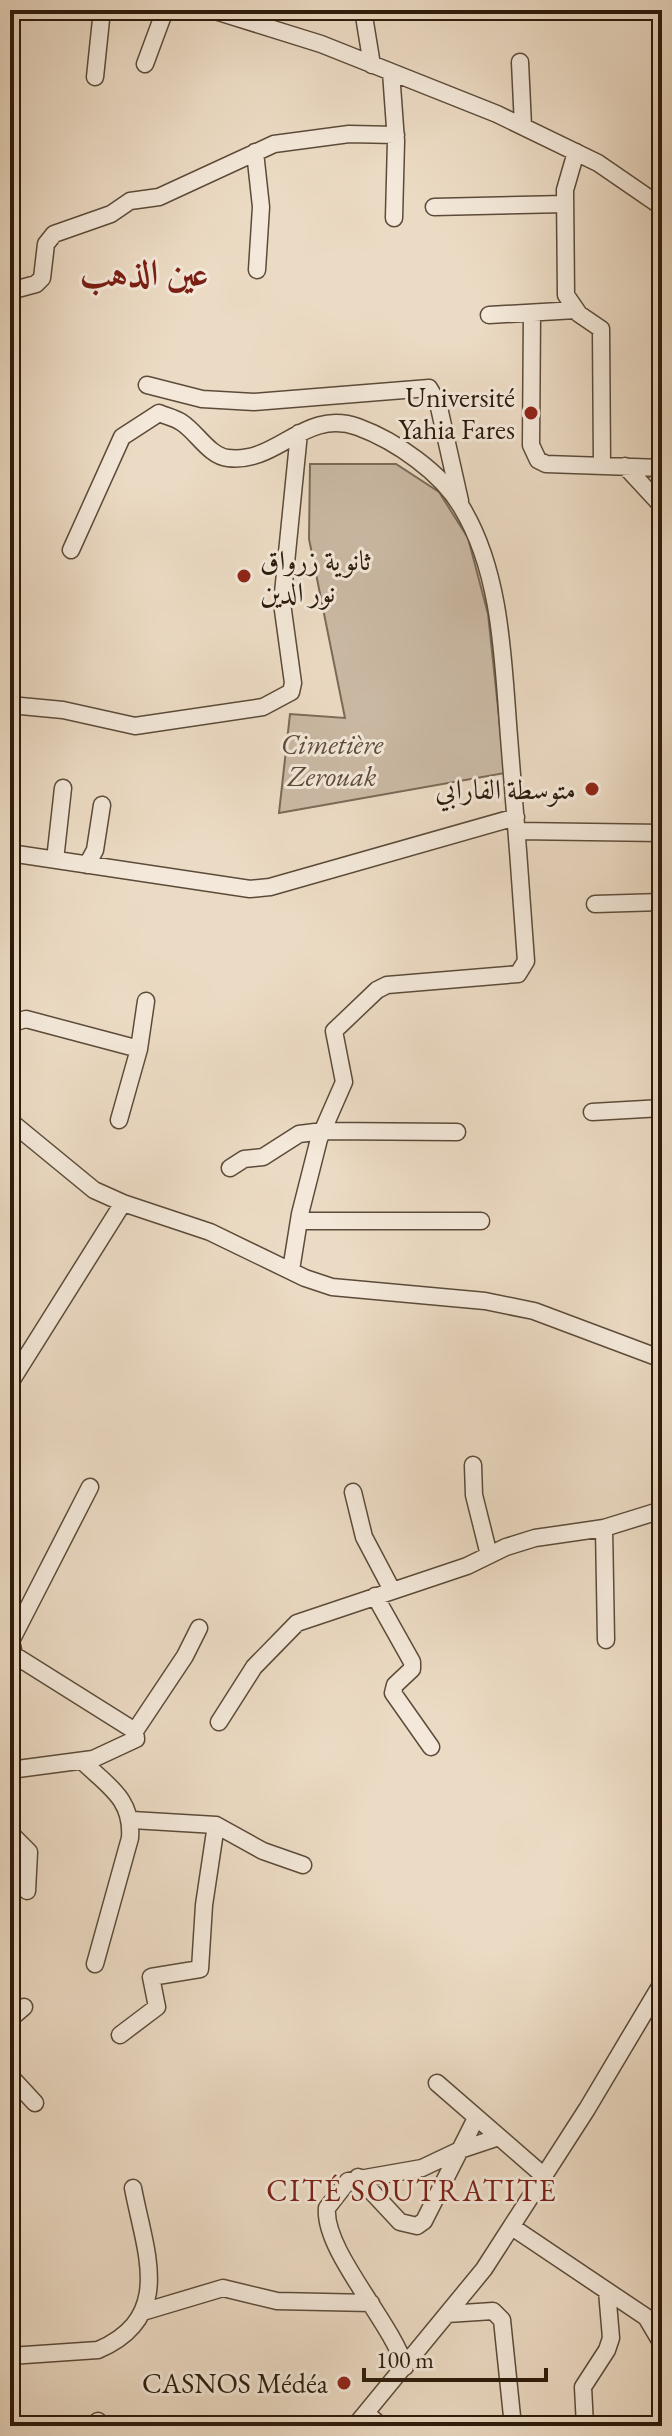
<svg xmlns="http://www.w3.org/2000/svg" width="672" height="2436" font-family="'EB Garamond',Amiri,serif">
	<rect width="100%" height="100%" fill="#ecdbc4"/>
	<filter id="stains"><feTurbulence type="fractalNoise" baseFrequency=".0025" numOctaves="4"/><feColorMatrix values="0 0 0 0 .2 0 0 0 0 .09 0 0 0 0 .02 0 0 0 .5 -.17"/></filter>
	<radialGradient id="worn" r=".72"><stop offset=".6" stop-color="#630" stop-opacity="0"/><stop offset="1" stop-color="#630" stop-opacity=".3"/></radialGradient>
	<path fill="#cbbaa5" stroke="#7c6a58" stroke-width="2" d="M310,464H396L439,492L468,538L488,614L505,773L279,813L290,714L345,718L309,539Z"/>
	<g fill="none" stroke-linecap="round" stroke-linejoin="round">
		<g stroke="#5c4b39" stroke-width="19">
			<path id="minor" d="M212,10L321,44L497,114L598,163L662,207
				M363,10L372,65
				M520,62L523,126
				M145,64L165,10
				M391,72L396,141L394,218
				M95,77L102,10
				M255,152L261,207L257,270
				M576,152L565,190L566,295L579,314L601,329L602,465
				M434,207L565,204
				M10,291L36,284L42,278L46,244L54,234L111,214L130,201L159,197L274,144L349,134L396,135
				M532,313L531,445L538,460L546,464L662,468
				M489,315L576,310
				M147,385L202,399L254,402L429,388L438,403L460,501
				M625,466L662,506
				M71,550L122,437L159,413C166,416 175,418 181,422C197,432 209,456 228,458C278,464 304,408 358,427C396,441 442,473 462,508C502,574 503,663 509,737C515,812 521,886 526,961L518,974L387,985L377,990L334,1031L344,1082L319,1139L300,1214L291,1270
				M10,705L63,710L135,726L263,707L291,692L293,683L282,603L299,433
				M517,831L662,833
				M10,853L250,889L270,887L516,817
				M55,860L63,788
				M87,865L95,850L102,805
				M595,904L662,902
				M10,1028L16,1022L26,1019L139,1049
				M592,1112L662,1108
				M119,1120L139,1049L146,1001
				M10,1121L94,1190L123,1203L210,1232L305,1278L332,1287L485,1301L534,1311L662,1359
				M230,1168L244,1159L263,1157L299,1134L323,1131L457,1132
				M299,1221H481
				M10,1383L123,1203
				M473,1465L474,1495L489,1555
				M353,1492L364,1537L392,1590
				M604,1528L606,1640
				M375,1596L412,1662V1669L395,1685L393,1693L431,1747
				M219,1722L254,1667L297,1623L467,1566L506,1547L535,1538L604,1528L662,1510
				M135,1731L185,1656L199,1628
				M82,1761C108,1786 133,1799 130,1838L95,1964
				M10,1770L93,1759L136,1739L135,1731L14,1655L11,1641L90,1487
				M132,1820L216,1825L263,1851L303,1865
				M10,1833L29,1852L27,1891
				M10,2019L24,2007
				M120,2035L157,2007L151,1977L200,1969L204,1905L216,1825
				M10,2076L35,2103
				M437,2083L544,2176
				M476,2118L460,2150L499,2137
				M358,2177L400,2222L417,2226L424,2221L460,2150
				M512,2227L646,2317L662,2344
				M146,2311L223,2288L277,2301L371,2303
				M447,2314L493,2311L502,2320L513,2426
				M10,2356L98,2350C175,2317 145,2252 133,2188
				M405,2367C391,2321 323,2250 327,2208L348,2181L422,2168L460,2150
				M366,2413L381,2426
				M93,2426L98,2421
				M355,2426L484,2269L587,2109L662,1983
				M585,2426L583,2387L607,2350L611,2338L607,2291"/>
		</g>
		<use href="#minor" stroke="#f3e8d9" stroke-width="16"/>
	</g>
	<g fill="#8f2418" stroke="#f3e8d9" stroke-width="3">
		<circle cx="531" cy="413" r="8"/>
		<circle cx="244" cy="576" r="8"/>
		<circle cx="592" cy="789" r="8"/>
		<circle cx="344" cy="2383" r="8"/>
	</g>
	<g text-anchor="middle" stroke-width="6" stroke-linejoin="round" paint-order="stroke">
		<g font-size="28" fill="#2c1b0b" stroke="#f3e8d9" text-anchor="end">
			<text x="515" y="407">Université<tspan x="515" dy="32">Yahia Fares</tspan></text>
			<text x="260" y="570" text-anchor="start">ثانوية زرواق<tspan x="260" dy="32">نور الدين</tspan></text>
			<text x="576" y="799">متوسطة الفارابي</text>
			<text x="328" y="2393">CASNOS Médéa</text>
		</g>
		<g font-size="28" font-style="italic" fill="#5c4b39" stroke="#f3e8d9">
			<text x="332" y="754">Cimetière<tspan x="332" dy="32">Zerouak</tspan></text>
		</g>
		<g font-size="30" letter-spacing="2" fill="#7a1f14" stroke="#f3e8d9">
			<text x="412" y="2201">CITÉ SOUTRATITE</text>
		</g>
		<g font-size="36" font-weight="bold" fill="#7a1f14" stroke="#f3e8d9">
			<text x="144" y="285">عين الذهب</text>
		</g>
	</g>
	<rect width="672" height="2436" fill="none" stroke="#ecdbc4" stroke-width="40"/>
	<rect x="12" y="12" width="648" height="2412" fill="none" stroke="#2c1b0b" stroke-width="4"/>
	<rect x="20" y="20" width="632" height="2396" fill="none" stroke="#2c1b0b" stroke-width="2"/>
	<path d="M364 2368v12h182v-12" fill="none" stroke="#2c1b0b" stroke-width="4"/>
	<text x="376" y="2368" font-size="24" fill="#2c1b0b" stroke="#f3e8d9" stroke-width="6" paint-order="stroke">100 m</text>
	<rect width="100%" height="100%" filter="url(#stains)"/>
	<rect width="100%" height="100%" fill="url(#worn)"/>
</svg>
